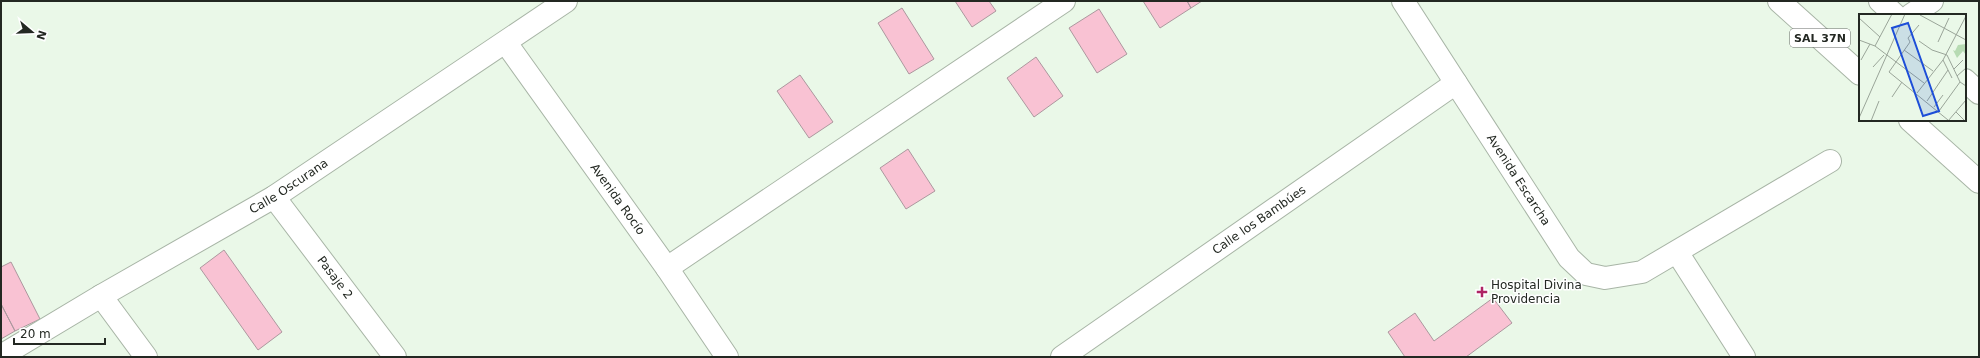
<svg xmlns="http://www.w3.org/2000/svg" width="1980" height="358" font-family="'DejaVu Sans',sans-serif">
	<rect width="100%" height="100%" fill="#eaf8e8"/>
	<path fill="#f9c2d3" stroke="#ac989e" d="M955,1H989L996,11L972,27Z
		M1143,1H1187L1191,8L1160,28Z
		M1187,1H1202L1191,8Z
		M902,8L934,59L909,74L878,23Z
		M1099,9L1127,54L1097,73L1069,28Z
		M1036,57L1063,96L1034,117L1007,78Z
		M800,75L833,122L809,138L777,91Z
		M908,149L935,191L906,209L880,168Z
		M224,250L282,332L258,350L200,268Z
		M11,262L40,319L15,331L1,304V267Z
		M1493,298L1512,323L1466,357H1405L1388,332L1415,313L1434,341Z
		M1,304L15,331L1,339Z"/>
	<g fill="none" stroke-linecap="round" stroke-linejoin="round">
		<g stroke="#a8b5a6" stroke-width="24">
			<g id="street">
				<path id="s1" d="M1403,1L1569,258L1586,274L1605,278L1642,272L1830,161"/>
				<path d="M1911,15L1932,1"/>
				<path id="s2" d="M506,43L667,268L727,357"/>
				<path id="s3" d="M274,197L395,357"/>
				<path d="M1677,252L1744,357"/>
				<path d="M667,268L1064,1"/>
				<path d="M101,296L146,357"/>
				<path id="s4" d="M1,356L101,296L274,197L566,1"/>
				<path id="s5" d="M1062,357L1456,83"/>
			</g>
		</g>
		<g stroke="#a8b5a6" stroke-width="24">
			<path id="highway" d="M1779,1L1860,74
				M1880,1L1895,15
				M1965,80L1979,93
				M1910,120L1979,182"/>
		</g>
		<use href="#street" stroke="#fff" stroke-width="22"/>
		<use href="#highway" stroke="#fff" stroke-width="22"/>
	</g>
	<path fill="#ae2464" stroke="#fff" stroke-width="1.5" d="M1480 286h4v4h4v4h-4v4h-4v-4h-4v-4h4z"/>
	<g text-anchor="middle" stroke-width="3" stroke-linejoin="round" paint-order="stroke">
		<rect fill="#fff" stroke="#656864" stroke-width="1" x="1790" y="29" width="60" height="18" rx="3"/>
		<g font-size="11" font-weight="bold" fill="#232822">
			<text x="1820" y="42">SAL 37N</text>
		</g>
		<g font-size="12" fill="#232822" stroke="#fff">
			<text dy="4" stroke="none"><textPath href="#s1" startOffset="213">Avenida Escarcha</textPath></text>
			<text dy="4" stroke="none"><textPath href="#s4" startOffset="334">Calle Oscurana</textPath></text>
			<text dy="4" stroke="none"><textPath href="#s2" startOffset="192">Avenida Rocío</textPath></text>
			<text dy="4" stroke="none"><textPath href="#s5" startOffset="240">Calle los Bambúes</textPath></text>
			<text dy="4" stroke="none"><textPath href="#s3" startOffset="101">Pasaje 2</textPath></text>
		</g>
		<g font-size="12" fill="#232822" stroke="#fff" text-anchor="start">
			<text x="1491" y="289">Hospital Divina<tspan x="1491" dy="14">Providencia</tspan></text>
		</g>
	</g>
	<g transform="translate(1859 14)">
		<rect width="107" height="107" fill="#eaf8e8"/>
		<path d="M107,30V41L104,37L98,44L94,36L96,37L99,31Z" fill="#b7dbb3"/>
		<path fill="none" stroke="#9aa599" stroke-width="1" d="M61,1L107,26M0,4L21,23M49,24L51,28L30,58L89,106M49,24L60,11M0,26L16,32L65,69M60,27L73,36L88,41L101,68L107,72M79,28L90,4M16,32L33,0M45,36L74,57M2,46L11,30M84,46L93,64M14,53L25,41M95,55L104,46M98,62L107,54M58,79L84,46L107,2M33,83L43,68M68,87L89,56M75,93L84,81M80,97L101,68M97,98L106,107M0,104L46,0M12,107L20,87M89,107L107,86"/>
		<path fill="#1d4ed8" fill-opacity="0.15" stroke="#1d4ed8" stroke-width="2" d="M49,9L80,97L64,102L33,14Z"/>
		<rect width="107" height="107" fill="none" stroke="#232822" stroke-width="2"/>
	</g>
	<rect width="1980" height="358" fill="none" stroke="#232822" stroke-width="4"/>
	<g transform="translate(32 32) rotate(109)" stroke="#ffffff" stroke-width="3" paint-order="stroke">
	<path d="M0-3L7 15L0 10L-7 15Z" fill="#232822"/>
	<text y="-6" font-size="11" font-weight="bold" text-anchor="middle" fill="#232822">N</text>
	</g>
	<path d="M14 338v6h91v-6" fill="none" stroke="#232822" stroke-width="2"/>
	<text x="20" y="338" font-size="12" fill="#232822" stroke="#ffffff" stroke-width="3" paint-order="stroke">20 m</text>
</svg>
